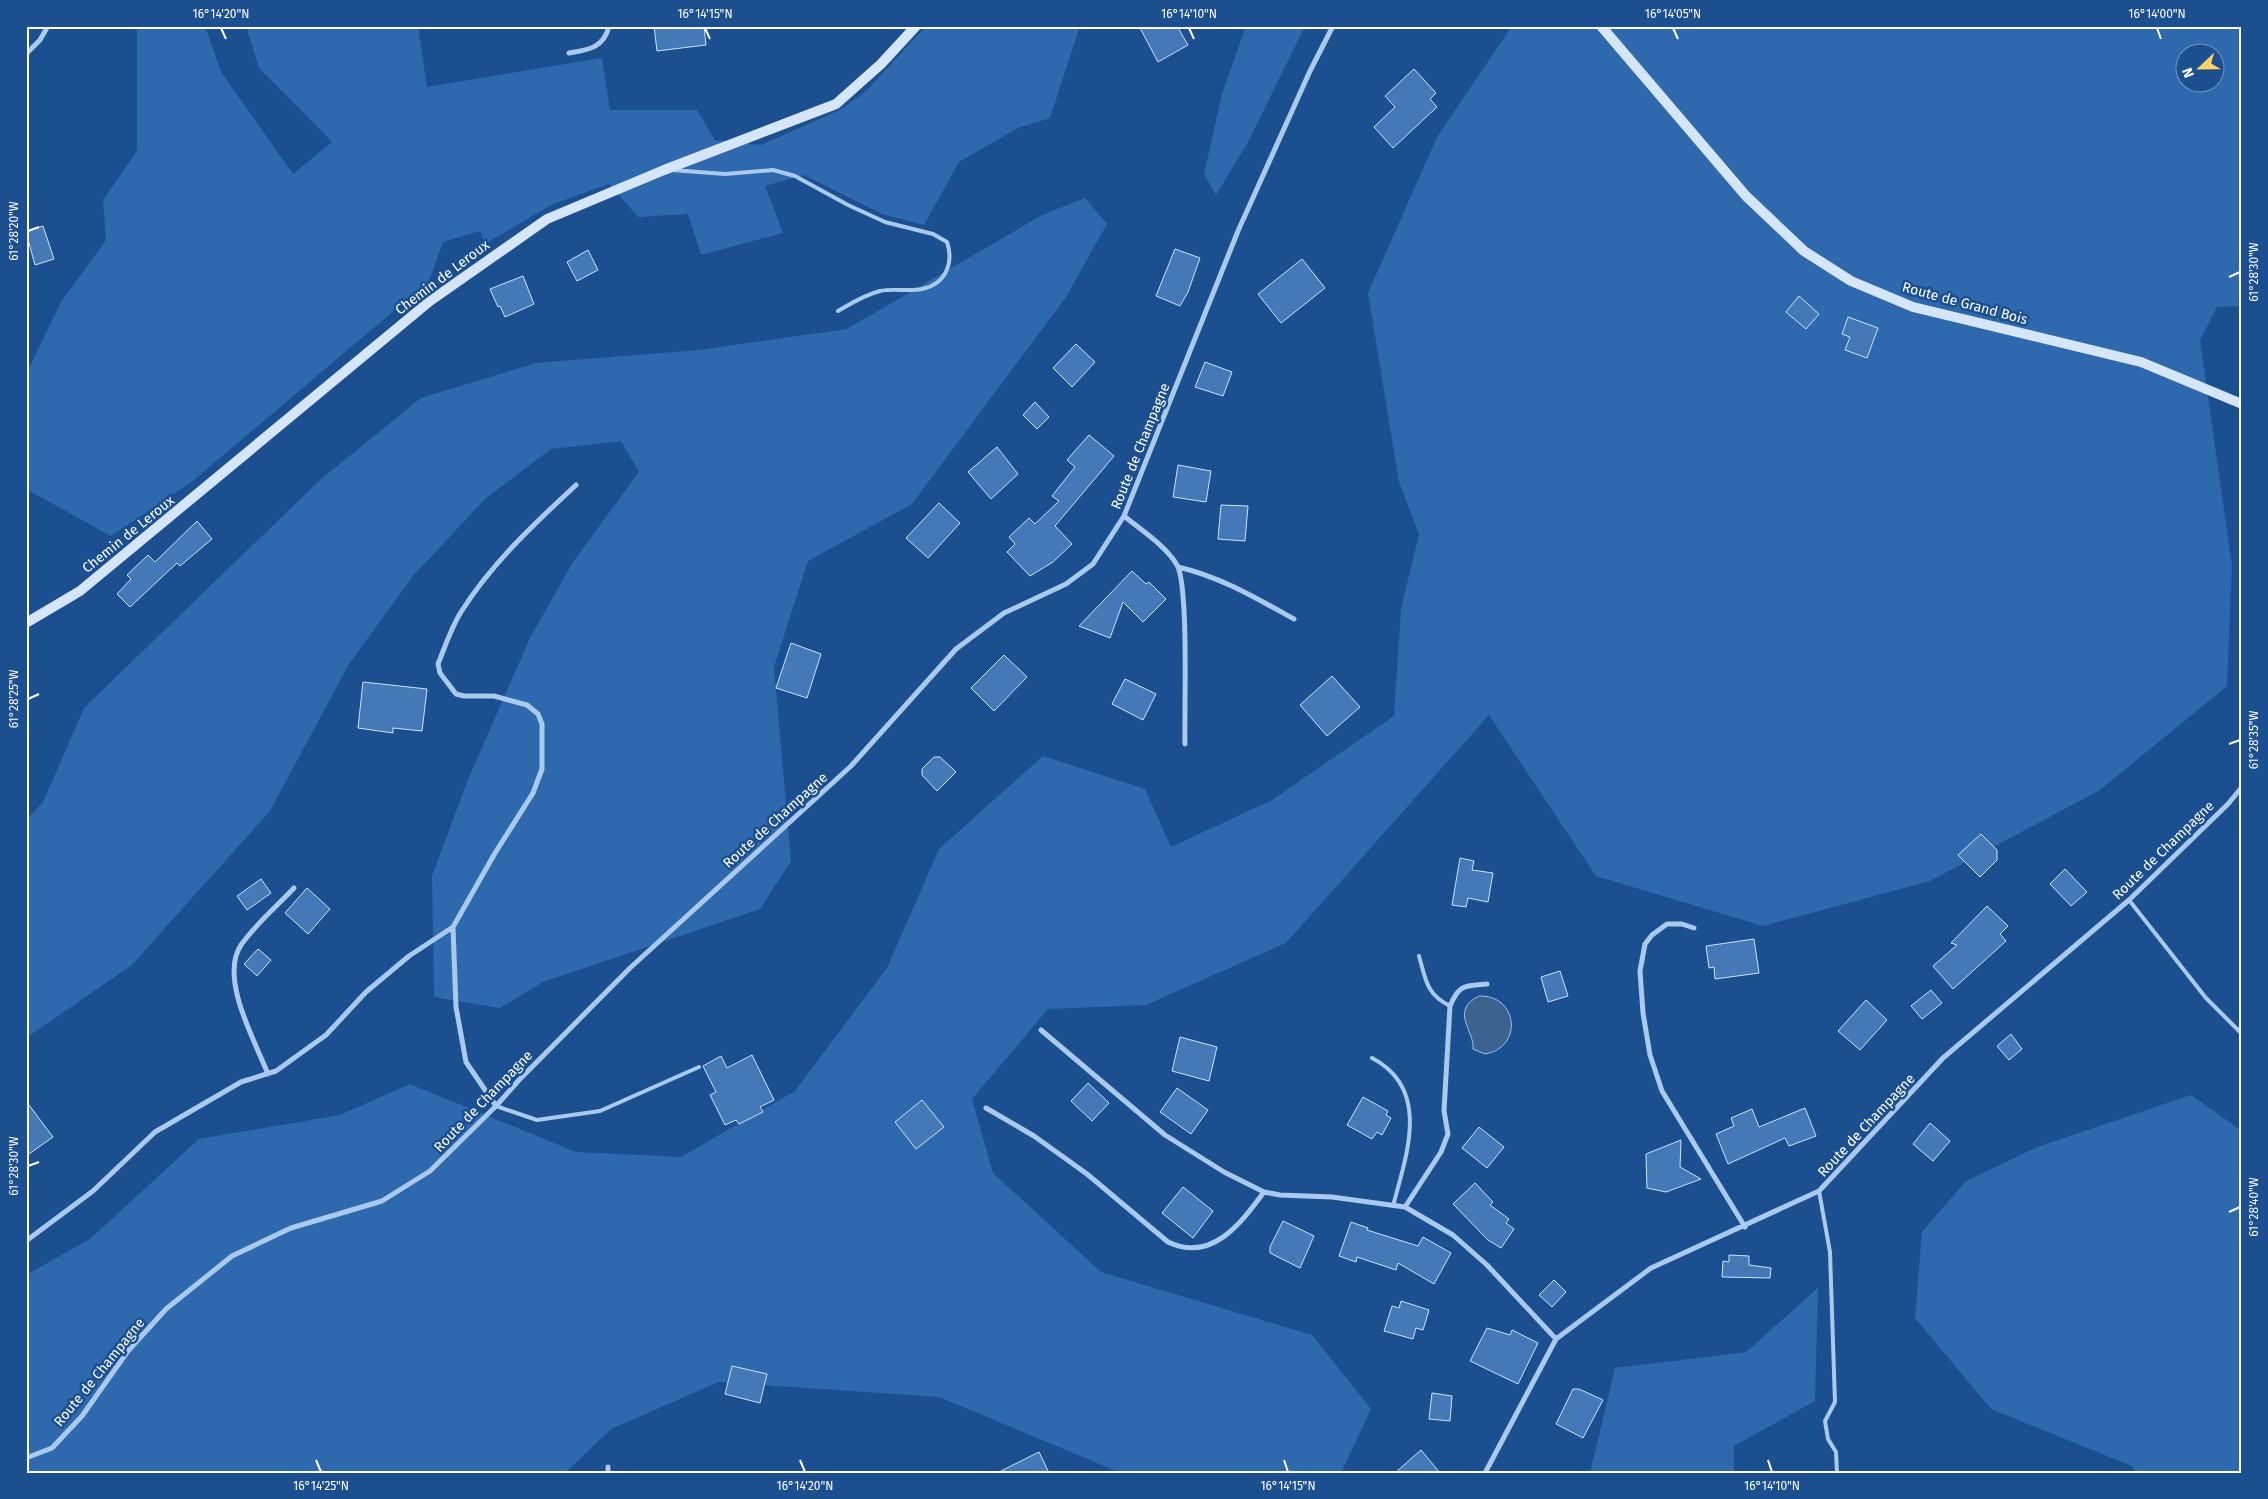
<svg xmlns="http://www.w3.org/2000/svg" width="2268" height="1499" font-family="'Fira Sans',sans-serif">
	<rect width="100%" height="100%" fill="#1b4f8f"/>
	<path fill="#2e69ad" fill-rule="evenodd" d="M137,26H205L221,72L293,174L332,142L259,68L246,26H418L427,87L602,58L610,110H697L715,140L761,145L840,110L866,91L926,26H1080L1050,118L1018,128L959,162L924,225L882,214L804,175L765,186L783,233L701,255L688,214L638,217L609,184L551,205L485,244L480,231L443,242L429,281L193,481L111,536L26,489V370L30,366L61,302L106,240L103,200L137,151Z
		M1246,26H1305L1247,144L1216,195L1204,174L1222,94Z
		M1512,26H2242V306L2217,307L2200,340L2232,566L2227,686L2100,790L1930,881L1763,926L1596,876L1489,715L1286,943L1146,1005L1048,1009L972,1099L993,1173L1101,1272L1312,1335L1371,1409L1341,1473H1121L939,1397L719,1382L611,1429L565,1473H26V1275L90,1239L199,1139L340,1115L410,1084L576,1152L681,1157L795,1091L887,968L939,849L1043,756L1145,789L1171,847L1272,800L1394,716L1401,609L1419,534L1399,482L1368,293L1437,137ZM2186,52H2216V82H2186Z
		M1085,198L1107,224L1066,297L912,504L808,561L774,667L791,861L760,909L543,982L500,1008L434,997L432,876L467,782L530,638L573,562L639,472L621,441L551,449L485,499L413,576L349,664L270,811L132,965L26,1038V820L43,802L84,708L321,479L421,398L536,363L699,350L847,329L1042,215Z
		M2191,1095L2242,1131V1473H2137L2132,1466L1991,1409L1915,1318L1922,1232L1966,1181L2037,1147Z
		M1818,1288L1815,1401L1734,1446V1473H1590L1615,1368L1746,1352Z"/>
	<path fill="#3c6290" stroke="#9cc4f0" d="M1479,996C1519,995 1523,1048 1485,1054L1473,1049C1475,1031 1449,1011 1479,996Z"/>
	<path fill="#4478b7" stroke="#cfe3fa" d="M654,26H704L706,45L657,51Z
		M1139,26H1177L1188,45L1158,62Z
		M1414,69L1436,93L1430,99L1437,107L1393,148L1374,127L1395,107L1385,96Z
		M43,226L54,259L35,265L26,232Z
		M1175,249L1200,258L1188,292L1180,306L1156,296Z
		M588,250L598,270L577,281L567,262Z
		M1302,259L1325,288L1281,323L1258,294Z
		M523,276L534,304L505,317L500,306L498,307L490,289Z
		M1799,296L1819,314L1806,329L1786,312Z
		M1848,317L1878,328L1867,358L1845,350L1850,337L1842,334Z
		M1076,344L1095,362L1072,387L1053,368Z
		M1205,362L1232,372L1223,396L1195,387Z
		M1035,402L1049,417L1037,429L1023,415Z
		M1089,435L1114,456L1055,526L1072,544L1053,562L1030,576L1007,552L1015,544L1009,537L1029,518L1035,524L1059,501L1052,496L1075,467L1067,460Z
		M997,447L1018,474L991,499L968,472Z
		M1178,465L1211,471L1206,502L1173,497Z
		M939,503L960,523L928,558L906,538Z
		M1221,505L1248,506L1245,541L1218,539Z
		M197,521L212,539L180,566L177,563L130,607L117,594L131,579L127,575L148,555L155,562Z
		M1132,571L1146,584L1149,582L1166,599L1143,622L1123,602L1110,638L1079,626Z
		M791,643L821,654L807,698L776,688Z
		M1004,655L1027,677L994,711L971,688Z
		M1332,676L1360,707L1327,736L1300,705Z
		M1125,679L1156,694L1143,720L1112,704Z
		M363,682L427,689L422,731L393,728V733L358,728Z
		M934,757H940L956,772L937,791L922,775V769Z
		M1981,834L1997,850V860L1980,877L1958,855Z
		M1460,858L1474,861L1472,870L1493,873L1488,902L1468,898L1466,907L1452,905Z
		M2065,869L2087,892L2071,906L2050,884Z
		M261,879L271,893L247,910L237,896Z
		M307,888L330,909L308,934L285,913Z
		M1987,906L2008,926L2000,934L2006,941L1953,989L1933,966L1957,945L1951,943Z
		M1754,939L1759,973L1715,979L1714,967L1709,968L1706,946Z
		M258,949L271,960L257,976L244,964Z
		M1560,971L1568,996L1548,1002L1541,977Z
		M1931,990L1942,1003L1922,1019L1911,1006Z
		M1866,1000L1887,1020L1860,1050L1838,1031Z
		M2011,1034L2022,1049L2009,1060L1997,1046Z
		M1180,1037L1217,1047L1209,1081L1172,1071Z
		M752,1055L774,1100L760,1107L763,1112L739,1124L736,1120L725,1125L710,1095L716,1092L703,1066L721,1056L727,1068Z
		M1088,1083L1109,1103L1092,1121L1071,1101Z
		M1177,1088L1208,1110L1191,1134L1160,1112Z
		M1363,1097L1388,1111L1386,1115L1391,1118L1382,1135L1377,1132L1372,1139L1347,1125Z
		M922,1100L944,1127L916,1149L895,1122Z
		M26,1101L53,1137L26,1156Z
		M1805,1108L1816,1136L1789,1146L1785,1138L1728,1164L1716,1134L1734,1126L1731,1118L1752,1109L1759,1127Z
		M1930,1123L1950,1141L1933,1161L1913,1144Z
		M1479,1127L1504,1147L1487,1168L1462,1148Z
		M1681,1140L1680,1167L1701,1179L1666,1192L1647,1188L1646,1154Z
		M1475,1183L1493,1202L1490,1205L1509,1219L1506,1223L1514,1229L1501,1248L1488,1240L1453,1204Z
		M1183,1187L1213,1211L1193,1238L1162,1213Z
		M1283,1221L1314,1236L1300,1268L1270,1253V1247Z
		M1351,1222L1368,1228L1367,1230L1418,1246L1423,1237L1451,1253L1434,1284L1398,1263L1396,1270L1357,1257L1356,1262L1339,1256Z
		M1729,1255L1749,1256V1265L1771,1268L1770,1278L1722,1277L1723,1261L1729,1262Z
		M1554,1280L1566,1292L1552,1307L1539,1295Z
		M1401,1301L1429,1310L1423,1330L1416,1328L1413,1339L1384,1331L1392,1306L1399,1308Z
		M1487,1328L1510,1335L1512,1330L1538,1343L1518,1384L1470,1361Z
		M732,1366L767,1374L760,1403L725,1394Z
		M1573,1389H1579L1603,1400L1583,1438L1556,1424Z
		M1432,1393L1452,1396L1450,1421L1429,1419Z
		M1421,1450L1440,1473H1395Z
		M1039,1452L1049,1473H997Z"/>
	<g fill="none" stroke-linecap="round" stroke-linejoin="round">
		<path stroke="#a9c9ee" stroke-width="4" d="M672,170L725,174L773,170L795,176L848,205L885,222L933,234L947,242C954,263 946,284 922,289C909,292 894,288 880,291C864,295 852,303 838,311
			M2129,900L2206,998L2242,1034
			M1419,956C1426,980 1426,994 1450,1006
			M1372,1058C1432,1089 1406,1156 1393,1206
			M496,1106L537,1120L600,1111L699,1067
			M1819,1191L1830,1252L1835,1402L1825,1421L1828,1439L1836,1452L1837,1473"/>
		<path stroke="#a9c9ee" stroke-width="5" d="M569,53C588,50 604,48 609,26
			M26,54L40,40L48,26
			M1124,516C1141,530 1166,546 1177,565C1189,586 1184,712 1185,744
			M1178,567C1221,577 1256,598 1294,619
			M1694,928L1682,924H1667L1652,935L1645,944L1640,971L1643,1013L1650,1055L1662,1091L1745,1227
			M1041,1030L1165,1135L1224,1172L1264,1192L1280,1195L1332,1197L1405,1207L1453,1235L1487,1265L1556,1339
			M268,1074C255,1041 219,978 241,945C255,925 277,906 294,888
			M496,1106L466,1062L456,1007L453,927L495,853L533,793L542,769V724L538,714L527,705L494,696H464L456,694L440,673L438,664C445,647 451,628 461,612C492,563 534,524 576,485
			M986,1108L1034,1136L1087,1174L1168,1242C1212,1263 1241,1223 1264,1192
			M1405,1207L1441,1152L1448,1134L1444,1111L1450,1006C1459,984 1465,986 1487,984
			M26,1241L93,1191L155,1132L241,1082L276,1071L326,1035L366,992L409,956L453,927
			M26,1458L52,1448L82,1416L128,1351L166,1309L232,1256L291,1228L382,1201L430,1171L496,1106L519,1080L630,968L851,766L956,649L1004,613L1066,584L1093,564L1124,516L1238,231L1310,71L1333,26
			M608,1467V1473
			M1485,1473L1556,1339L1651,1268L1819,1191L1943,1058L2129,900L2228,804L2242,787"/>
		<path stroke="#d6e6fa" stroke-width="10" d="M1601,26L1746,196L1804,251L1851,281L1913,307L2141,362L2242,404
			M26,623L80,591L430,301L547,219L664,170L836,104L881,64L916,26"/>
	</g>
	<path fill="none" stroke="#fff" stroke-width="2" d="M221,28L226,39M705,28L710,39M1189,28L1194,39M1673,28L1678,39M2157,28L2161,39M28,231L39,227M2229,277L2240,272M28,699L39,694M2229,744L2240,740M28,1166L39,1162M2229,1212L2240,1207M316,1460L321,1472M800,1460L805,1472M1284,1460L1288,1472M1768,1460L1772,1472"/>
	<g text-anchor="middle" stroke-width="5" stroke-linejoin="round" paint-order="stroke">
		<g font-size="14" fill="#fff" stroke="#1b4f8f">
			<text transform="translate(442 277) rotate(-37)" y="5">Chemin de Leroux</text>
			<text transform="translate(1965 303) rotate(15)" y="5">Route de Grand Bois</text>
			<text transform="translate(1140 446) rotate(-68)" y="5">Route de Champagne</text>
			<text transform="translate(128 534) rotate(-39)" y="5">Chemin de Leroux</text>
			<text transform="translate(775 820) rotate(-42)" y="5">Route de Champagne</text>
			<text transform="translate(2163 850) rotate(-44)" y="5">Route de Champagne</text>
			<text transform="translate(483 1101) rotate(-46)" y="5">Route de Champagne</text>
			<text transform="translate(1866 1125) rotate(-47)" y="5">Route de Champagne</text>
			<text transform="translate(99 1372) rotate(-51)" y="5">Route de Champagne</text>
		</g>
	</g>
	<rect width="2268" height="1499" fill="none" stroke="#1b4f8f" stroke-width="55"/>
	<g transform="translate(2200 68) rotate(248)"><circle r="24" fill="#1b4f8f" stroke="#7695bc"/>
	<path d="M0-4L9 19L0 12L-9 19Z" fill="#ffd166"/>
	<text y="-8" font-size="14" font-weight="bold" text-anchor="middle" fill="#ffffff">N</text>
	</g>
	<rect x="28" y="28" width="2212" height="1444" fill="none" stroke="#fff" stroke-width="2"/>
	<g font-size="12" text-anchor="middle" fill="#fff">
		<text x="221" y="18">16°14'20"N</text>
		<text x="705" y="18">16°14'15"N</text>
		<text x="1189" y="18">16°14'10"N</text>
		<text x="1673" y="18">16°14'05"N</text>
		<text x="2157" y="18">16°14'00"N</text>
		<text transform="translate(14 231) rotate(-90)" y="4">61°28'20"W</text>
		<text transform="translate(2254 272) rotate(-90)" y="4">61°28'30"W</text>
		<text transform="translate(14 699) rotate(-90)" y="4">61°28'25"W</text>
		<text transform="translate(2254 740) rotate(-90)" y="4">61°28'35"W</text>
		<text transform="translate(14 1166) rotate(-90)" y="4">61°28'30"W</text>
		<text transform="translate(2254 1207) rotate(-90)" y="4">61°28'40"W</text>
		<text x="321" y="1490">16°14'25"N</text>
		<text x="805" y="1490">16°14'20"N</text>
		<text x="1288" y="1490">16°14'15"N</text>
		<text x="1772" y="1490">16°14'10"N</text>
	</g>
</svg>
